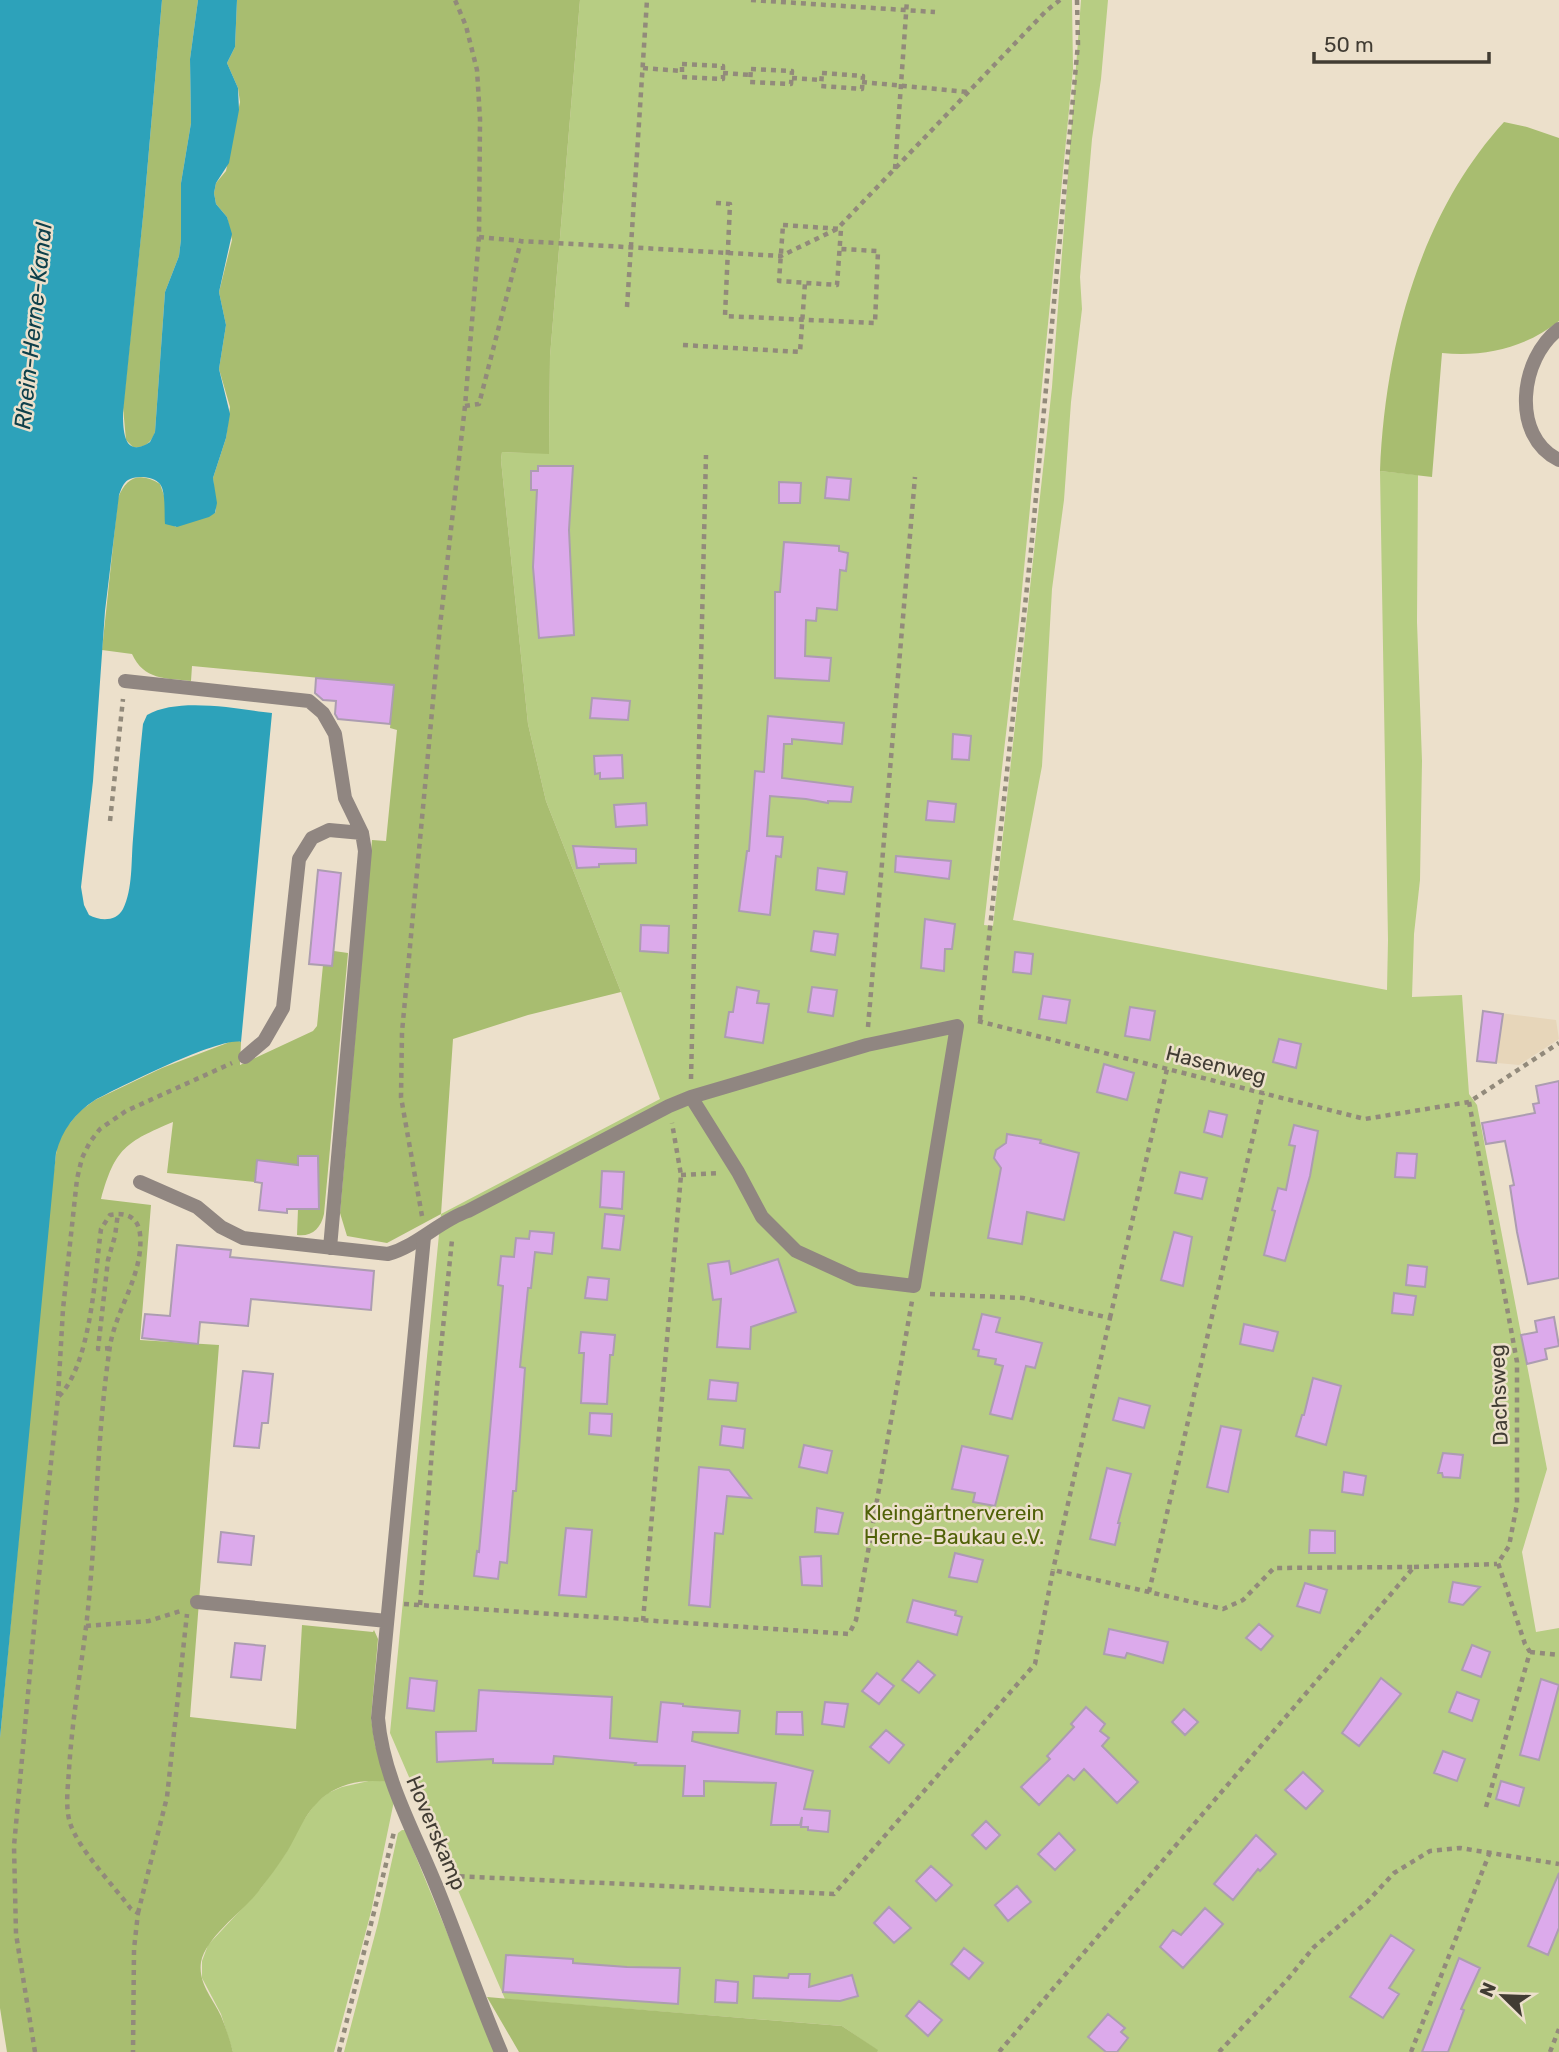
<svg xmlns="http://www.w3.org/2000/svg" width="1559" height="2052" font-family="Rubik,sans-serif">
	<rect width="100%" height="100%" fill="#ece0cb"/>
	<path fill="#e7d6ba" d="M1483,1011L1556,1020L1559,1039L1519,1065L1477,1061Z"/>
	<path fill="#b7cd83" d="M580,0H1072L1073,69L1019,620L984,925L993,926L1052,387L1081,0H1108L1101,79L1092,139L1080,277L1082,309L1071,402L1064,500L1052,589L1042,766L1013,920L1387,990L1388,940L1380,471L1418,475L1417,622L1422,761L1420,880L1414,934L1412,997L1462,995L1469,1094L1477,1105L1547,1469L1522,1552L1536,1632L1559,1628V2052H877V2050L842,2026L505,1999L390,1733L441,1214L660,1099L621,992L546,801L528,724L501,460L502,452L549,453L550,356Z
		M373,1780L387,1782L394,1801L371,1912L334,2052H233L221,2014L202,1978V1961L208,1945L261,1888L286,1853L299,1827L315,1804L328,1793L342,1787Z
		M402,1830H405L496,2052H344L378,1923L398,1833Z"/>
	<path fill="#a8bd70" d="M162,0H198L190,59L191,123L181,183V239L179,256L165,292L155,432C151,443 145,448 133,447L126,440L123,407L144,207Z
		M237,0H580L550,356L549,454L502,452L501,460L528,724L546,801L621,992L528,1015L453,1039L441,1214L387,1243L347,1236L340,1213L372,840L386,841L397,730L390,728L394,685L192,666L191,681C165,678 144,680 132,654L102,650L118,498C126,477 140,471 160,484L175,527L215,513L216,510L213,478L226,438L230,407L219,369L226,325L219,292L232,240L227,217L216,204L214,193L216,183L226,171L240,102L238,88L227,63L235,47Z
		M1504,122L1527,127L1559,138V321C1525,348 1485,357 1442,353L1432,477L1380,471C1385,348 1419,215 1504,122Z
		M334,951L348,953L324,1214C321,1228 312,1237 297,1235L298,1209L319,1208L318,1156H298V1173L258,1160L255,1182L167,1173L173,1122C126,1142 115,1148 101,1199L151,1205L140,1340L219,1345L190,1717L296,1729L302,1625L373,1632L374,1630L378,1639L371,1718L375,1745L387,1782C366,1779 344,1782 326,1795C305,1811 299,1832 287,1852C278,1866 268,1879 258,1892C242,1912 206,1937 201,1962C198,1984 213,1998 221,2016C226,2028 230,2040 233,2052H7L0,2008V1738L50,1200L57,1147L64,1130L80,1111L95,1100L162,1068L235,1040L241,1042L240,1065L313,1031L317,1026L323,965L332,966Z
		M487,1997L842,2026L878,2050L877,2052H519Z"/>
	<path fill="#2da2ba" d="M0,0H162L144,207L123,413C123,431 124,459 150,442L155,432L165,292L179,256L181,239V183L191,123L190,59L198,0H237L235,47L227,63L238,88L239,110L229,163L216,183L214,193L216,204L227,217L232,234L219,292L226,325L219,369L230,414L226,438L213,478L217,503L215,513L209,517L177,527L165,524C164,513 166,492 160,484C154,476 136,475 128,480C123,483 121,490 119,495L105,611L93,781L81,887L84,905L89,915C100,921 116,922 123,909C133,889 131,861 133,839C136,800 139,762 143,724L147,715C179,697 236,709 272,713L241,1042C221,1036 118,1088 95,1100C75,1113 62,1130 56,1153L0,1738Z"/>
	<path fill="#dcaaeb" stroke="#ac9db0" stroke-width="2" d="M538,466H573L569,530L574,635L539,638L533,567L537,490H531V471H538Z
		M827,477L851,479L849,500L825,498Z
		M779,482L801,483L800,503H779Z
		M784,542L839,546V551L848,553L846,571L840,570L837,610L817,608L816,621L806,620L805,656L831,658L829,681L775,678V592H780Z
		M316,678L394,685L390,724L338,719L335,714L336,701L323,700L315,693Z
		M592,698L630,701L628,720L590,718Z
		M768,716L844,723L842,744L792,739V744H784L782,778L853,787L851,802L828,801V803L806,799L770,796L767,836L783,837L781,857L776,856L770,915L739,911L747,851H749L755,771L764,772Z
		M953,734L971,736L969,760L952,759Z
		M622,755L623,778L600,779V773L595,774L594,756Z
		M928,801L956,804L954,822L926,820Z
		M646,803L647,825L616,827L614,805Z
		M573,846L636,849V863L599,864V867L577,868Z
		M896,856L951,861L949,879L895,872Z
		M818,868L847,872L844,894L816,890Z
		M318,870L341,873L332,966L309,964Z
		M925,919L955,924L952,949H945L944,971L921,968Z
		M641,925L669,926L668,953L640,951Z
		M814,931L838,934L835,955L811,951Z
		M1015,952L1033,954L1031,974L1013,972Z
		M737,987L759,991L757,1003L769,1004L763,1043L725,1037L729,1012H733Z
		M812,987L837,990L833,1016L808,1012Z
		M1043,996L1070,1000L1066,1023L1039,1019Z
		M1130,1007L1155,1011L1150,1040L1125,1036Z
		M1483,1011L1503,1014L1496,1063L1477,1061Z
		M1279,1039L1301,1044L1296,1068L1273,1062Z
		M1104,1064L1134,1073L1127,1100L1097,1092Z
		M1559,1081V1278L1528,1284L1517,1232L1510,1186L1514,1185L1505,1141L1486,1144L1482,1123L1535,1113L1533,1104L1539,1103L1536,1086Z
		M1209,1111L1227,1115L1222,1137L1204,1132Z
		M1294,1125L1318,1131L1310,1176L1285,1261L1264,1255L1275,1211L1272,1210L1278,1188L1286,1190L1295,1146L1289,1145Z
		M1007,1134L1041,1140L1040,1143L1079,1153L1064,1220L1027,1212L1022,1244L988,1238L1001,1168L994,1158L996,1150L1006,1143Z
		M1397,1153L1417,1154L1415,1178L1395,1177Z
		M298,1156H318L319,1209H287V1213L259,1210L262,1183L255,1182L257,1160L298,1165Z
		M602,1171L624,1172L622,1209L600,1207Z
		M1180,1172L1207,1178L1202,1199L1175,1193Z
		M605,1214L624,1216L620,1250L602,1248Z
		M530,1231L554,1233L552,1254L535,1252L531,1288H528L520,1367L525,1368L516,1491H513L507,1563L500,1562L498,1579L474,1576L477,1551L479,1552L503,1286L498,1285L501,1256L514,1257L516,1238L529,1239Z
		M1174,1232L1192,1237L1183,1286L1161,1280Z
		M177,1245L231,1250L230,1257L374,1271L371,1310L251,1299L248,1326L200,1322L198,1344L142,1338L145,1314L170,1316Z
		M778,1259L796,1312L751,1327L750,1349L717,1347L721,1299L713,1300L708,1264L729,1261L731,1274Z
		M1408,1265L1427,1267L1425,1287L1406,1285Z
		M588,1277L609,1279L607,1300L585,1298Z
		M1394,1293L1416,1296L1413,1315L1392,1313Z
		M982,1314L1000,1318L996,1332L1042,1343L1035,1368L1026,1366L1012,1419L990,1414L1003,1366L995,1364L996,1359L978,1356L979,1350L973,1349Z
		M1554,1317L1559,1346L1545,1349L1547,1359L1527,1364L1521,1335L1537,1332L1535,1321Z
		M1244,1324L1278,1332L1273,1351L1240,1344Z
		M581,1332L615,1335L613,1355H610L607,1404L581,1403L584,1353H579Z
		M243,1371L273,1374L268,1423H262L259,1448L234,1446Z
		M1313,1378L1341,1386L1326,1445L1296,1436L1302,1415H1304Z
		M710,1380L738,1383L736,1401L708,1399Z
		M1119,1398L1150,1406L1144,1428L1113,1420Z
		M590,1413L612,1414L611,1436L589,1434Z
		M722,1426L745,1429L743,1448L720,1445Z
		M1221,1426L1241,1430L1228,1492L1207,1487Z
		M804,1445L832,1451L827,1473L799,1467Z
		M962,1446L1008,1456L995,1506L973,1502L975,1493L952,1489Z
		M1443,1453L1463,1455L1460,1478L1443,1477L1442,1473H1438Z
		M699,1467L729,1470L751,1498L727,1496L723,1534L715,1533L710,1607L689,1605Z
		M1107,1468L1131,1474L1118,1523H1120L1115,1545L1090,1539Z
		M1344,1472L1366,1476L1363,1495L1342,1492Z
		M817,1508L843,1513L838,1534L815,1532Z
		M566,1528L592,1530L586,1597L559,1595Z
		M1310,1530L1335,1531V1553H1309Z
		M221,1532L254,1536L251,1565L218,1562Z
		M955,1553L983,1560L977,1582L949,1577Z
		M821,1556L822,1586L802,1585L800,1557Z
		M1453,1582L1480,1587L1463,1605L1449,1602Z
		M1305,1583L1327,1590L1320,1613L1297,1606Z
		M913,1600L956,1611L955,1615L962,1617L957,1635L907,1622Z
		M1259,1624L1273,1636L1261,1650L1246,1638Z
		M1109,1629L1168,1642L1163,1663L1127,1653L1125,1658L1104,1654Z
		M235,1643L265,1646L261,1680L231,1677Z
		M1472,1645L1490,1652L1481,1677L1462,1670Z
		M918,1661L935,1675L919,1693L902,1680Z
		M877,1673L894,1686L879,1704L862,1691Z
		M410,1678L437,1681L434,1711L407,1708Z
		M1381,1678L1401,1694L1359,1746L1342,1733Z
		M1541,1679L1559,1685L1539,1760L1520,1755Z
		M479,1690L612,1697L610,1738L657,1742L661,1702L683,1704V1706L740,1711L738,1733L693,1732L692,1741L813,1771L804,1809L830,1811L828,1832L808,1830V1827H801L802,1817L800,1825H771L776,1783L704,1781V1796H683L685,1766L635,1765L636,1763L554,1756L553,1764L493,1763V1759L437,1762L436,1732L476,1731Z
		M1457,1692L1479,1700L1472,1721L1449,1712Z
		M825,1702L848,1704L844,1727L822,1724Z
		M1086,1707L1105,1724L1100,1731L1109,1738L1102,1746L1138,1782L1117,1803L1084,1769L1074,1780L1068,1775L1039,1805L1021,1787L1050,1759L1047,1756L1074,1727L1071,1724Z
		M1184,1709L1198,1722L1185,1735L1172,1722Z
		M777,1712H802L803,1735L776,1734Z
		M886,1730L904,1745L889,1763L870,1747Z
		M1443,1751L1465,1759L1457,1781L1434,1773Z
		M1303,1772L1323,1791L1306,1809L1285,1790Z
		M1501,1781L1524,1788L1519,1806L1496,1799Z
		M986,1821L1000,1835L986,1849L972,1835Z
		M1059,1833L1075,1850L1055,1870L1038,1854Z
		M1256,1835L1276,1854L1260,1871L1258,1869L1233,1900L1214,1884Z
		M931,1866L952,1885L936,1901L916,1881Z
		M1559,1873V1928L1548,1955L1528,1946Z
		M1017,1886L1031,1902L1008,1921L995,1905Z
		M889,1907L911,1928L894,1943L874,1923Z
		M1205,1908L1223,1924L1183,1968L1160,1947L1173,1930L1181,1935Z
		M1391,1935L1414,1950L1389,1988L1399,1994L1383,2018L1350,1997Z
		M964,1948L983,1963L969,1979L951,1964Z
		M506,1955L573,1959V1963L627,1967L680,1968L678,2004L503,1992Z
		M1459,1958L1480,1968L1461,2009L1464,2010L1448,2052H1422Z
		M789,1974H810L809,1987L852,1975L858,1996L840,2001L753,1998L754,1976L788,1978Z
		M716,1980L738,1982L737,2003L715,2002Z
		M919,2001L942,2020L928,2036L906,2016Z
		M1108,2014L1125,2028L1121,2032L1128,2038L1117,2052H1106L1088,2037Z"/>
	<g fill="none" stroke-linecap="round" stroke-linejoin="round">
		<path stroke="#928a7b" stroke-width="4.5" stroke-dasharray="5 5" stroke-linecap="butt" d="M751,0L935,12
			M682,64L723,66V79L682,77Z
			M643,68L682,71
			M751,69L792,71L791,84L750,82Z
			M723,73L751,75
			M822,73L863,76L862,89L821,86Z
			M792,78L821,80
			M862,82L968,92
			M895,169L907,0
			M716,203L730,204L725,316L875,323L878,251L840,249
			M783,225L841,229L837,285L779,281Z
			M479,237L521,241
			M627,307L647,0
			M683,345L800,352L805,283
			M465,406L479,404L521,241L781,256L837,229L1046,11L1060,0
			M110,821L123,699
			M980,1020L1031,550L1078,44L1077,0
			M978,1021L1365,1119L1469,1102L1559,1043
			M868,1027L915,477
			M691,1079L706,455
			M1469,1102L1517,1362V1504L1509,1546L1498,1563L1525,1644L1530,1652
			M681,1175L719,1173
			M422,1216L401,1097L402,1032L440,626L465,406L479,237L480,119L477,70L466,26L455,0
			M930,1294L1023,1298L1110,1318L1053,1570
			M1110,1318L1167,1069
			M110,1348L98,1349L108,1260L115,1236L118,1213
			M58,1396L63,1309L77,1179L82,1158L90,1142L100,1129L126,1111L232,1063
			M1414,1567L1497,1564
			M1149,1592L1263,1093
			M404,1604L849,1634L856,1620L912,1301
			M420,1605L437,1386L452,1240
			M643,1621L681,1175L672,1123
			M86,1626L149,1621L184,1610
			M1530,1652L1559,1655
			M1486,1807L1530,1652
			M450,1878L455,1876L834,1894L1035,1664L1053,1570L1223,1609L1243,1600L1274,1568L1414,1567L999,2052
			M138,1913L167,1797L187,1614
			M35,2052L16,1934L14,1846L38,1585L58,1397C91,1366 95,1274 101,1229L110,1215C125,1212 138,1216 140,1234C144,1274 116,1309 110,1346C96,1439 97,1534 86,1627C80,1675 72,1722 69,1770C68,1787 65,1806 70,1823C79,1850 114,1886 131,1909L138,1913L134,1949L133,2052
			M339,2052L394,1832
			M1219,2052L1287,1980L1314,1947L1367,1902L1394,1873L1430,1851L1460,1848L1559,1864
			M1411,2052L1490,1852
			M1550,2052L1559,2029"/>
		<path stroke="#908681" stroke-width="14" d="M1559,329C1520,358 1510,436 1559,460
			M125,681L309,701L323,713L335,734L345,798L362,833L365,851L330,1248
			M245,1057L264,1041L283,1008L299,859L312,838L329,830L362,833
			M140,1182L197,1207L221,1227L243,1238L388,1254C419,1245 439,1221 468,1211L669,1106L691,1097L867,1045L957,1026L914,1286L857,1279L796,1251L762,1217L738,1172L691,1097"/>
		<path stroke="#908681" stroke-width="14" d="M424,1237L378,1718C383,1777 413,1829 435,1883C458,1939 477,1996 501,2052
			M197,1602L387,1621"/>
	</g>
	<g text-anchor="middle" stroke-width="5" stroke-linejoin="round" paint-order="stroke">
		<g font-size="21" fill="#413c33" stroke="#ece0cb">
			<text transform="translate(1216 1065) rotate(14)" y="7">Hasenweg</text>
			<text transform="translate(1499 1395) rotate(-92)" y="7">Dachsweg</text>
			<text transform="translate(436 1833) rotate(67)" y="7">Hoverskamp</text>
		</g>
		<g font-size="21" fill="#4f6107" stroke="#ece0cb">
			<text x="954" y="1520">Kleingärtnerverein<tspan x="954" dy="24">Herne-Baukau e.V.</tspan></text>
		</g>
		<g font-size="23" font-style="italic" fill="#0e404a" stroke="#ece0cb">
			<text transform="translate(33 326) rotate(-84)" y="8">Rhein-Herne-Kanal</text>
		</g>
	</g>
	<g transform="translate(1503 1996) rotate(293)" stroke="#ece0cb" stroke-width="5" paint-order="stroke">
	<path d="M0-5L12 26L0 18L-12 26Z" fill="#413c33"/>
	<text y="-10" font-size="19" font-weight="bold" text-anchor="middle" fill="#413c33">N</text>
	</g>
	<path d="M1314 52v10h175v-10" fill="none" stroke="#413c33" stroke-width="3.5"/>
	<text x="1324" y="52" font-size="21" fill="#413c33" stroke="#ece0cb" stroke-width="5" paint-order="stroke">50 m</text>
</svg>
